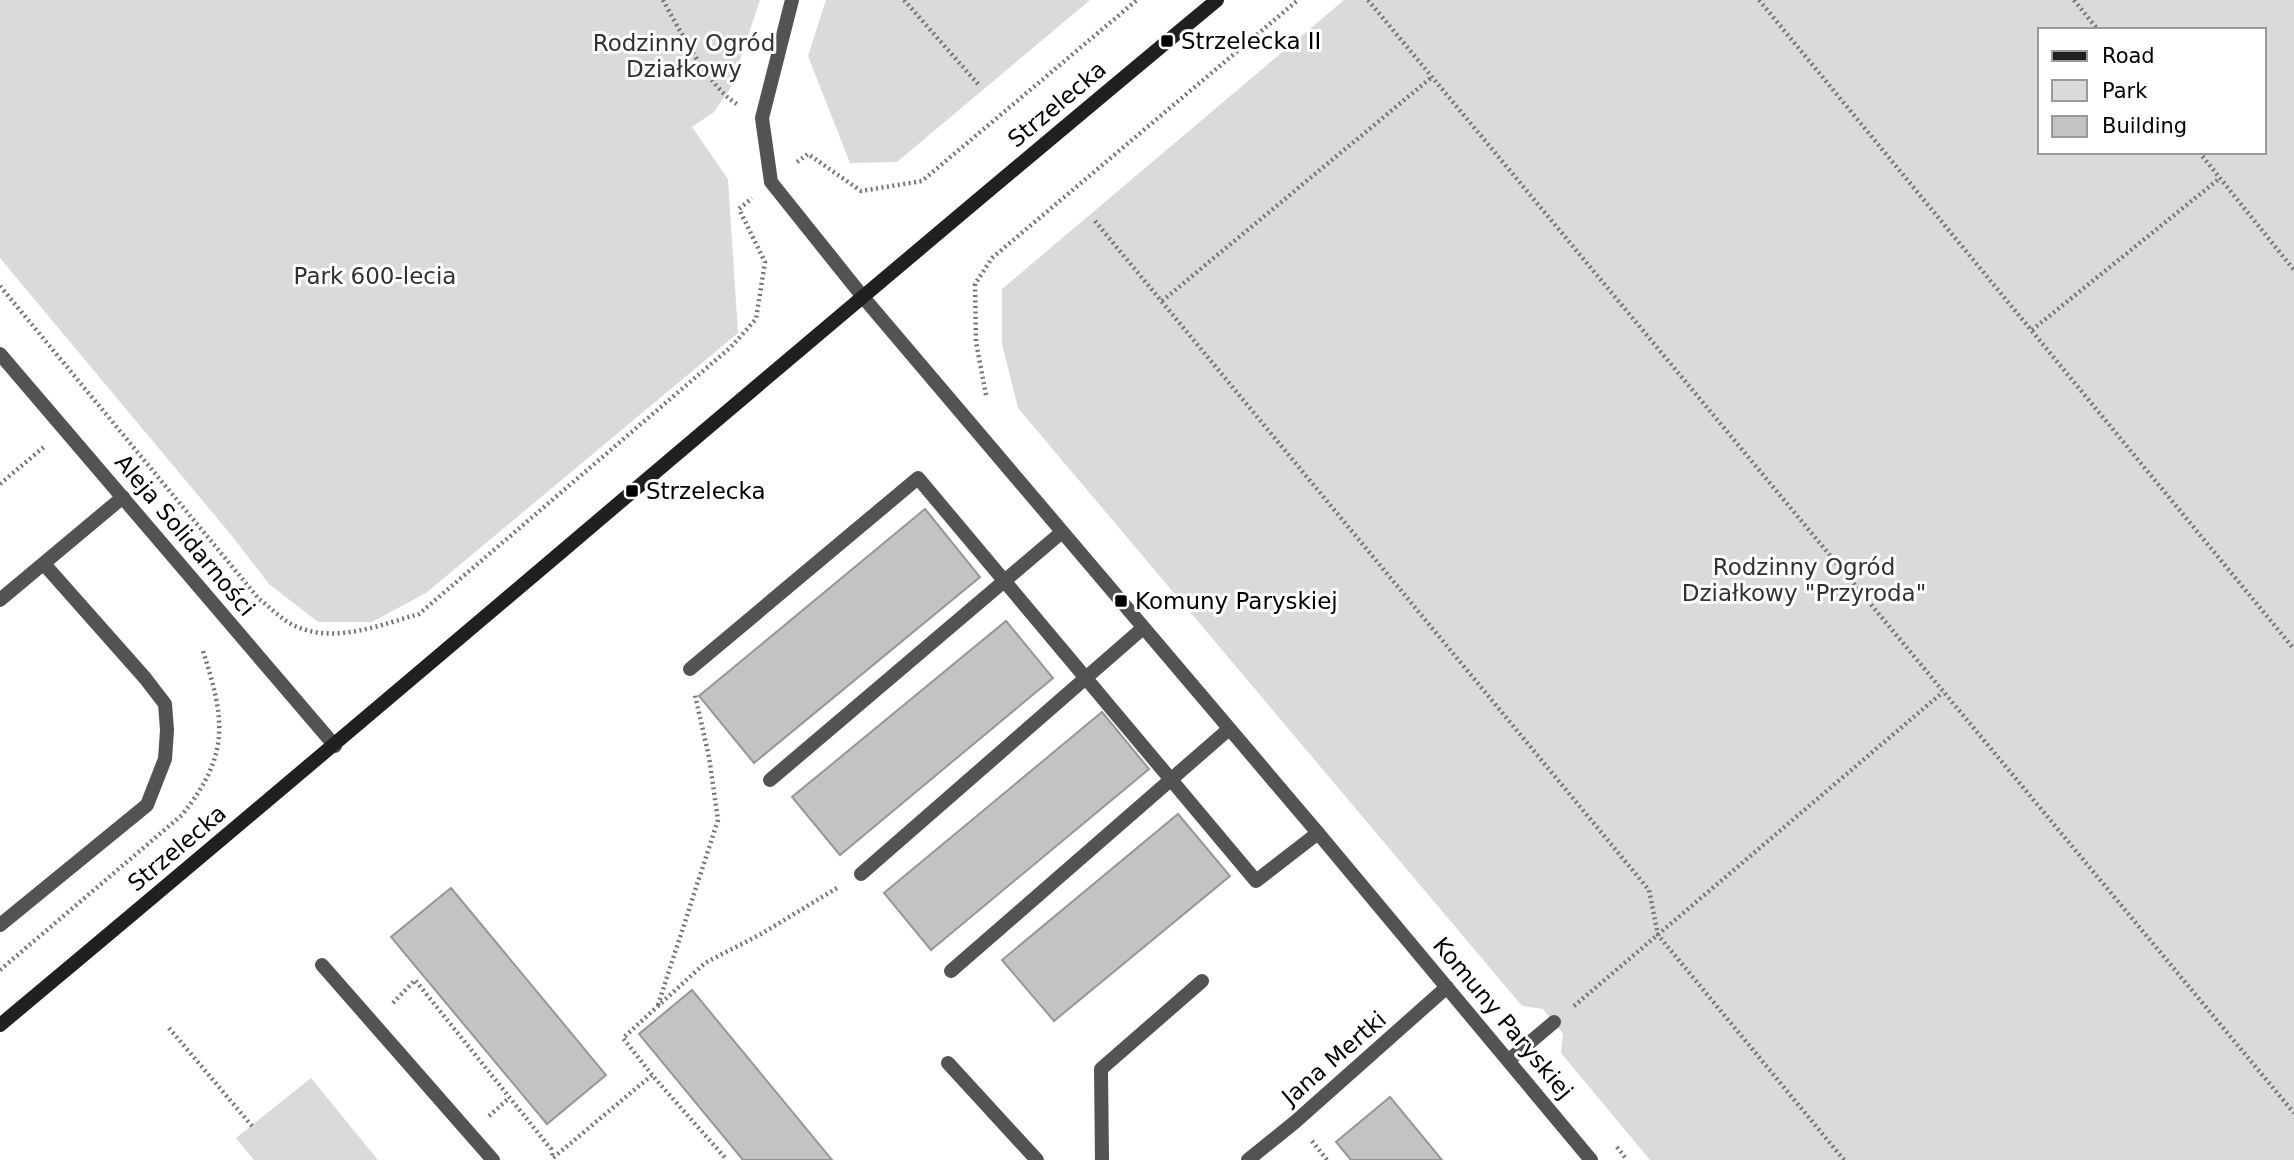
<svg xmlns="http://www.w3.org/2000/svg" width="2294" height="1160" font-family="'DejaVu Sans',sans-serif">
	<rect width="100%" height="100%" fill="#fff"/>
	<path fill="#dadada" fill-rule="evenodd" d="M0,0H760L731,87L714,112L692,127L728,179L738,333L426,593L372,622H318L269,584L232,536L0,258Z
		M826,0H1090L897,162L850,163L808,56Z
		M1344,0H2294V1160H1650L1561,1053L1563,1034L1543,1009L1522,1006L1018,408L1002,344V289ZM2040,30H2264V152H2040Z
		M311,1078L378,1160H254L236,1138Z"/>
	<path fill="#c3c3c3" stroke="#979797" stroke-width="2" d="M925,509L980,577L754,763L699,696Z
		M1006,621L1053,678L840,855L792,797Z
		M1102,712L1149,769L931,950L884,893Z
		M1178,814L1230,876L1054,1021L1002,960Z
		M451,888L606,1075L547,1124L391,937Z
		M692,990L832,1160H743L639,1034Z
		M1390,1097L1442,1160H1351L1336,1142Z"/>
	<g fill="none" stroke-linecap="round" stroke-linejoin="round">
		<path stroke="#757575" stroke-width="4.5" stroke-dasharray="2 3.5" stroke-linecap="butt" d="M663,0C679,29 709,88 737,104
			M904,0L978,84
			M1368,0L2294,1113
			M1759,0L2294,649
			M2074,0L2098,30
			M2199,152L2294,270
			M797,162L808,154L861,191L922,181L1137,0
			M1095,221L1649,890L1658,935L1844,1160
			M0,286L259,599C271,608 282,620 295,626C335,644 380,625 419,614L731,347L756,319L765,262L739,209L752,198
			M1162,301L1432,77
			M2032,330L2220,178
			M986,395L976,342L975,284L992,258L1298,0
			M0,484L45,446
			M0,970L182,815C231,753 225,720 202,648
			M393,1003L415,980L551,1149L553,1158L652,1075L727,1160
			M658,1005L718,820L709,757L695,695
			M1574,1006L1943,692
			M169,1028L252,1126
			M652,1075L623,1038L705,963L761,934L837,888
			M489,1116L509,1098
			M1312,1141L1327,1160
			M1617,1147L1627,1160"/>
		<path stroke="#535353" stroke-width="14" d="M792,0L762,118L771,182L863,297
			M0,600L123,497
			M690,669L918,478L1256,881L1318,833
			M770,780L1062,532
			M861,874L1143,628
			M0,925L147,805L165,759L167,730L165,704L145,678L44,564
			M322,965L493,1160
			M951,971L1229,729
			M1509,1060L1554,1022
			M948,1063L1037,1160
			M1102,1160L1101,1069L1202,981"/>
		<path stroke="#535353" stroke-width="14" d="M863,297L1318,833L1591,1160
			M0,354L335,746
			M1248,1160L1295,1122L1447,987"/>
		<path stroke="#202020" stroke-width="14" d="M0,1025C407,686 808,339 1217,0"/>
	</g>
	<g fill="#000" stroke="#fff" stroke-width="2.5">
		<rect x="1160" y="34" width="14" height="14" rx="3.5"/>
		<rect x="625" y="484" width="14" height="14" rx="3.5"/>
		<rect x="1114" y="594" width="14" height="14" rx="3.5"/>
	</g>
	<g text-anchor="middle" stroke-width="6" stroke-linejoin="round" paint-order="stroke">
		<g font-size="23" fill="#000" stroke="#fff" text-anchor="start">
			<text x="1181" y="49">Strzelecka II</text>
			<text x="646" y="499">Strzelecka</text>
			<text x="1135" y="609">Komuny Paryskiej</text>
		</g>
		<g font-size="23" fill="#313131" stroke="#fff">
			<text x="684" y="51">Rodzinny Ogród<tspan x="684" dy="26">Działkowy</tspan></text>
			<text x="375" y="284">Park 600-lecia</text>
			<text x="1804" y="575">Rodzinny Ogród<tspan x="1804" dy="26">Działkowy "Przyroda"</tspan></text>
		</g>
		<g font-size="23" fill="#000" stroke="#fff">
			<text transform="translate(1057 104) rotate(-40)" y="8">Strzelecka</text>
			<text transform="translate(185 535) rotate(50)" y="8">Aleja Solidarności</text>
			<text transform="translate(177 848) rotate(-40)" y="8">Strzelecka</text>
			<text transform="translate(1503 1018) rotate(50)" y="8">Komuny Paryskiej</text>
			<text transform="translate(1334 1058) rotate(-41)" y="8">Jana Mertki</text>
		</g>
	</g>
	<rect x="2038" y="28" width="228" height="126" fill="#ffffff" stroke="#999999" stroke-width="2"/>
	<rect x="2052" y="51" width="35" height="10" fill="#202020" stroke="#999999" stroke-width="2"/>
	<text x="2102" y="63" font-size="21" fill="#000000">Road</text>
	<rect x="2052" y="80" width="35" height="21" fill="#dadada" stroke="#999999" stroke-width="2"/>
	<text x="2102" y="98" font-size="21" fill="#000000">Park</text>
	<rect x="2052" y="116" width="35" height="21" fill="#c3c3c3" stroke="#999999" stroke-width="2"/>
	<text x="2102" y="133" font-size="21" fill="#000000">Building</text>
</svg>
